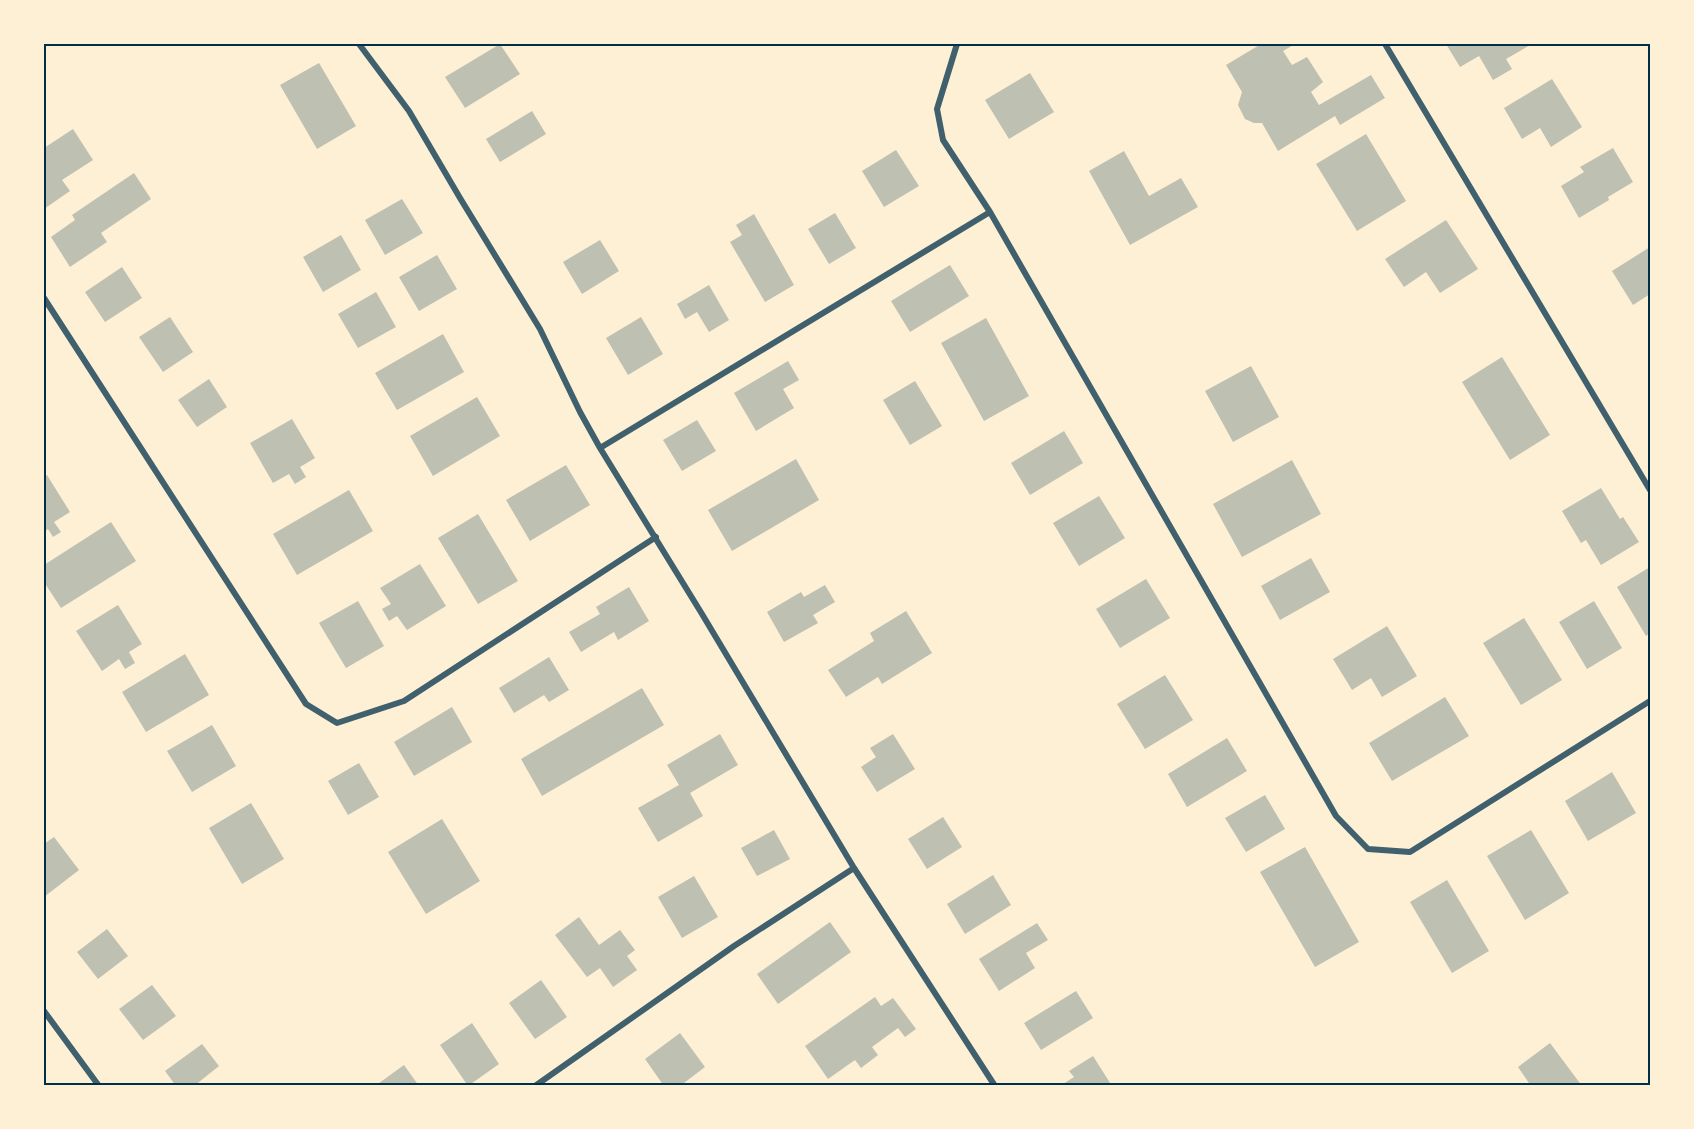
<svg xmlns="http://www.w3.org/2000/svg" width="1694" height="1129" font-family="'PT Sans',sans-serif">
	<rect width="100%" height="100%" fill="#fdf0d5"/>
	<path fill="#bec0b2" d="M500,44L520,74L465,108L445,77Z
		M1261,44H1295L1283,51L1292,65L1307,57L1323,82L1311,92L1319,105L1371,75L1385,98L1340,125L1335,116L1278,151L1262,123H1254L1245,119L1238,105L1242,92L1226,65Z
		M1446,44H1532L1506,59L1512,69L1493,80L1479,56L1460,67Z
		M319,63L356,126L317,149L280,85Z
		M1030,73L1054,112L1009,139L985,100Z
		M1552,79L1582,127L1551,147L1540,128L1522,139L1504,108Z
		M532,111L546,134L500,162L486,139Z
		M73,129L93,160L62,180L70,191L44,209V171L45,170L44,167V148Z
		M1366,134L1406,201L1357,231L1316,164Z
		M1613,148L1633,182L1608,197L1609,200L1579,218L1561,186L1584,172L1580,167Z
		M896,150L919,186L884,207L862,171Z
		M1124,151L1149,196L1181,178L1198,207L1130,245L1089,171Z
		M134,173L151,199L101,233L107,242L70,267L51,237L75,220L72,215Z
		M402,199L423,233L385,255L365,220Z
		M835,213L856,248L829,264L808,229Z
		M754,214L794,285L765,302L730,242L742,235L736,225Z
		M1446,220L1478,269L1440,293L1426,272L1404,287L1385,259Z
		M341,235L361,270L323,292L303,257Z
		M600,240L619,271L582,294L563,262Z
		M1650,247V294L1633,305L1612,271Z
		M437,255L457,289L419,311L399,277Z
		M950,265L969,296L910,332L891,301Z
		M122,267L142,298L105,322L85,292Z
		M709,285L729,320L709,332L697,312L685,319L677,304Z
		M376,292L396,327L358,348L338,314Z
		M170,317L193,352L163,372L139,337Z
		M641,317L663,354L628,375L606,338Z
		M986,318L1029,396L984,421L941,343Z
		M443,334L464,372L397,410L375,373Z
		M1502,357L1550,435L1510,460L1462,382Z
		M788,361L799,380L783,389L794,408L756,431L734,393Z
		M1251,366L1279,417L1233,442L1205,391Z
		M209,379L227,407L197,427L178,400Z
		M915,381L942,426L910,445L883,400Z
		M477,397L500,436L433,476L410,436Z
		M292,419L315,458L300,467L306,477L295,484L289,474L273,483L250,443Z
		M697,420L716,451L682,471L663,440Z
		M1064,431L1083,463L1030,495L1011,463Z
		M796,459L819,500L732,551L708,510Z
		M1292,460L1321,514L1242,557L1213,504Z
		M566,465L590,505L530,541L506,500Z
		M47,475L70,512L54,522L61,532L53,537L48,529L44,532V477Z
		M1601,488L1620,519L1623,517L1639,542L1601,565L1586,540L1581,543L1562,511Z
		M349,490L373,531L297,575L273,534Z
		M1099,496L1125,538L1079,566L1053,523Z
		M478,514L518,581L478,604L438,538Z
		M111,522L136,561L61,608L44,582V565Z
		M1311,558L1330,592L1280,620L1261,586Z
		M420,564L446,606L407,630L397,616L389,621L382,609L391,604L380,588Z
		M1650,567V633L1646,636L1617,587Z
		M1146,579L1170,618L1120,648L1096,609Z
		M825,585L835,602L813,615L818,623L784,642L767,612L801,592L804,597Z
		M629,587L649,621L618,640L614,632L581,652L569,632L600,614L596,607Z
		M358,601L384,646L346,668L319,623Z
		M1594,601L1622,648L1587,669L1559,622Z
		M118,605L142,644L129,652L135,663L125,669L119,659L102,671L76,631Z
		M906,611L932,653L882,684L878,677L846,697L828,670L874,641L870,633Z
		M1524,618L1562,680L1521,705L1483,643Z
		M1387,626L1417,676L1382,697L1371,678L1352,690L1333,659Z
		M185,654L209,695L146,732L122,692Z
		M549,657L569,690L549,702L544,695L514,713L499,688Z
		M1165,675L1193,720L1145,749L1117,704Z
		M642,688L664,725L542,796L521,759Z
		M1445,697L1469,736L1392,781L1369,743Z
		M452,707L472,742L414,776L394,742Z
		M212,725L236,766L192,792L167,751Z
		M720,734L738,765L690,793L703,816L658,842L638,808L679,785L667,765Z
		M893,734L915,769L877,792L861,767L876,757L870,748Z
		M1227,738L1247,771L1187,807L1168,774Z
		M359,763L379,797L348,815L328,781Z
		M1612,772L1636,813L1588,841L1565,801Z
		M1265,795L1285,829L1246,852L1225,818Z
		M251,803L284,859L242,884L209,828Z
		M943,817L962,847L927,869L908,839Z
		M442,819L480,881L426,914L388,852Z
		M774,830L790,859L757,876L741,848Z
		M1531,830L1569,893L1525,920L1487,856Z
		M54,837L79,870L44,897V844Z
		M1305,847L1359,942L1315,967L1260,872Z
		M993,875L1011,905L965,934L947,904Z
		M694,876L718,917L682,938L658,897Z
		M1447,880L1489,951L1452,973L1410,902Z
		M579,917L599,945L620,930L635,950L627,956L637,970L613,987L600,968L587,977L555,935Z
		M830,922L851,952L778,1004L757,974Z
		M1037,923L1048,940L1026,953L1035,968L999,991L979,959Z
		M107,929L128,956L98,979L77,952Z
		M541,980L567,1017L535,1039L509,1003Z
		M152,985L176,1016L143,1040L119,1009Z
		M1076,991L1093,1018L1041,1050L1024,1023Z
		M875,997L881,1006L893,998L916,1029L905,1037L898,1028L872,1047L878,1055L861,1068L855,1060L828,1079L805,1046Z
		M472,1023L499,1064L468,1086L440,1045Z
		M680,1033L705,1067L680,1086H664L645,1059Z
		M1550,1043L1582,1086H1531L1518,1067Z
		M202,1044L219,1066L194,1086H176L165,1071Z
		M1093,1056L1112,1086H1060L1074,1077L1069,1071Z
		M404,1065L419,1086H375Z"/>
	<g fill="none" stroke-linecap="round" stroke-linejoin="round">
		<path stroke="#3f606c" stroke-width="6" d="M359,44L409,111L460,198L540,329L580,412L600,448L702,614L854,868L995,1086
			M957,44L937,109L943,140L990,212L1336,816L1368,849L1410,852L1650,701
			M1385,44L1650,490
			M44,298L306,704L337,723L404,701L656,537
			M600,448L990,212
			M44,1011L99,1086
			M535,1086L734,946L854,868"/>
	</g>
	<rect width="1694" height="1129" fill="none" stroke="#fdf0d5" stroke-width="90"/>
	<rect x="45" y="45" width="1604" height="1039" fill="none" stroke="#003049" stroke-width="2"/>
</svg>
